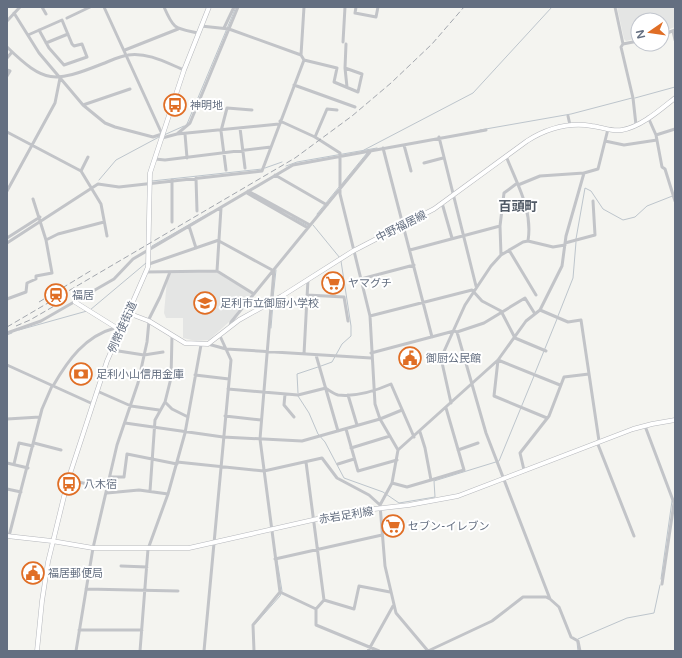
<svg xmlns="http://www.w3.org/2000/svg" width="682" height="658" font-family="'Varela Round','Noto Sans JP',sans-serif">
	<rect width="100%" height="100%" fill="#f4f4f0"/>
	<path fill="#e4e5e4" d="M617,7H675V27L662,32V20H638V38L626,41L624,39Z
		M216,272L253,294L229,322L209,340L196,341L183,338V318H166L164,313L167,280L170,273Z"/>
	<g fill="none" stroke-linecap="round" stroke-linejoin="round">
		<path stroke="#bdc5cc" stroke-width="1" d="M635,98L675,87
			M187,124L236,7
			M480,130L571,114L632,98
			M164,135L184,126
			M364,150L473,93L552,7
			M286,166L297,162L377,148
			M265,168L282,162
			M99,180L116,160L159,137
			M152,181L262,169
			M341,185L367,153
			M317,214L339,187
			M292,217L308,226
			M313,225L340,258
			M576,239L585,188L591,191L603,209L623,220L635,217L647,206L675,195
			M152,246L211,212
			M273,298L276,270
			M90,310L146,263
			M558,316L573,278L576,242
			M271,328L273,303
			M19,330L87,311
			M7,335L12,333
			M321,366L332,362L342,344L351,336V326L341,261
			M535,373L557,319
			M298,393L297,374L318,367
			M298,396L309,413L318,434L325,442L344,478L383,492L399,503L435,497L434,481L499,461L534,376
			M661,579L672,501
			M256,623L280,596L282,591L277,560
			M578,639L627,618L654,613L660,585
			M577,642L578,651"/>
		<g stroke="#b5b7bc" stroke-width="5">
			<path id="major" d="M75,302L120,330
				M128,313L149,321L185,343L208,344L239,320L282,296L353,251L434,209L527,141C546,129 568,122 592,126C602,127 612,132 622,130C641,127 661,109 675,98
				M7,536L52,541L93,548H189L348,512L409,505L458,496L633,429L652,424L675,420
				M37,651L42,601L48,562L68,480L107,361L148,267L150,173L184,70L209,7"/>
		</g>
		<path stroke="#c2c4c8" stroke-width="3" d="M42,7L46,14
			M104,7L162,134
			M164,7C174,30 175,28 198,33
			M356,7L355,13L376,17L378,7
			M615,7L623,44L638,41
			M14,13L39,53L83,105L105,123L115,127L153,137L162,134L163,135
			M67,18L90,7
			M7,21L20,7
			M201,26L229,29L301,55
			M224,28L234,7
			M673,31L675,40
			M28,35L62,20L72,44L74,46L82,44L87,57L64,65L49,48L39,30
			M662,35L675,30
			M343,42L345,7
			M46,43L68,34
			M623,44L621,47L633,98L636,125
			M7,47C45,84 54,83 102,64C110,61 120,56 128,55C148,52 167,63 184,70
			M125,50L178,29
			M7,58L12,52
			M304,60L337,68L334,82L358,92L362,74L345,68L347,87
			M345,68L346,44
			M7,70L10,71L7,76
			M294,85L355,107
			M83,105L130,89
			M568,116L570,125
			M648,117L656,135L662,167L665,169L675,201
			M280,121L315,137L340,153V194L370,316L375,404L380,419L398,450L392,483L380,505L385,566L396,613L428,651L492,621L523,597H546L550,599L559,607L571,637L578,641L580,651
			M240,128L245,168
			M7,132L81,171L101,204L107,236
			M177,134L190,123L238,7
			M185,134L187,158
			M656,135L675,129
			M315,137L327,109L337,110
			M439,137L476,286
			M162,138L177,134L279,124
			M605,141L624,145L657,140
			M404,145L411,171
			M383,148L432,337
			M506,156C517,184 533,210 528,241
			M155,159L165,160L271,147
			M424,163L443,158
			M226,170L221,131L227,108L252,110
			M81,171L88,157
			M275,175L327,205
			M196,178L197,211
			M518,185L540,176L584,173
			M7,191L55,103L60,78
			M248,191L310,225
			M247,193L308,228
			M442,203L452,238
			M172,222V180
			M189,226L196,248
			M7,238L40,217
			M46,240L58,234L104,222
			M219,241L274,271
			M7,243L98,184L119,187L262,171L304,60L301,55L304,7
			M565,243L595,235L593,201
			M410,250L500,226
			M509,250L536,295
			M501,255L500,226L504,193L516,184
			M149,264L219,240
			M217,271L221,208
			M146,272L217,271L254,294
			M361,279L414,265
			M307,295L344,297L348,321
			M7,299L26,292L27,283L36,279V276L52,273L46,240L33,199
			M540,310L568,322L581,320L599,441
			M370,316L472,290L482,301L501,311L515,338L546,351
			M148,321L160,297L170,272
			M230,326L231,322L370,152
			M457,332L486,433L550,599
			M7,333L41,321L114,279L133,259L293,165L486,130
			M208,344L226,349L371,358
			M112,350L144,355L163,352
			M371,353L454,331L457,332L484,323L525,298L535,314
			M304,354L308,279
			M316,355L338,431
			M7,365L93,404
			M195,375L229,379
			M53,386C68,360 85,336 115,328
			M228,389L298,395L326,388
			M327,389C330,391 334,394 338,395C356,397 375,391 391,384L414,437
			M97,391L131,406L159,410
			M285,394L284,405L294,417
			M348,395L357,425
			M165,402L172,409L188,417
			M451,403L441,358L465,305L491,266L501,255L523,242L528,241L553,247L565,245
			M225,416L261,420
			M547,418L494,396L498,360L560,385
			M7,419L40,417
			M125,423L223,437L302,441L380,419L402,410
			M645,426L674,503L662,584
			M346,429L358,471L397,460
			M597,442L634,536
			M34,443L61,450
			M351,448L390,436
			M398,450L498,360L526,321L540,310L562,266L566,236L584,173L598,169L608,129
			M458,450L478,443
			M177,462L264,471L322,458L337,478L369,495L380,505
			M306,462L324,600L316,609
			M7,463L28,468
			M14,464L19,443L33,446
			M338,464L354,459
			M524,470L520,453L549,416L564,377L589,374
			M110,477H124L127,454L177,464
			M68,480L108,488
			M431,480L464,470L446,408
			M392,483L407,487L431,480L425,448L420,432
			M7,489L21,492
			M150,491L155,420L165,402L171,378L172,336
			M107,493L139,490L168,494
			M9,536L42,409L52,386
			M275,559L382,535
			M121,566L147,567
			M86,589L178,591
			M280,592L316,609V625L379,651
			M324,600L354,609L359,586L390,592
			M79,630H142
			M76,651L93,548L117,445L138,383L147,342L149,321
			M140,651L148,549L168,494L185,433L201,345
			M204,651L231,360L220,336
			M254,651L253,625L280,592L260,439L274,270
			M368,651L393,606"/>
		<use href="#major" stroke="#fff" stroke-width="4"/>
		<path stroke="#a2a6ad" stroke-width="1" stroke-dasharray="6 3" stroke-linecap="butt" d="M39,302L92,270
			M16,326L30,320L56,305
			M7,327L295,158L352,116L391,83L432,44L464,7"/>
	</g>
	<defs>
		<g id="bus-ring" transform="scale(1.15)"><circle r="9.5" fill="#fff" stroke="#e06e25" stroke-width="1.5"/><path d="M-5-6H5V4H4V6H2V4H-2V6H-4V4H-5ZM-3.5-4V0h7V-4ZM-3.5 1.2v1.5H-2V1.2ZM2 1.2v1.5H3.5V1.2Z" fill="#e06e25"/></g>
		<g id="supermarket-ring" transform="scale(1.15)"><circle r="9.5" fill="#fff" stroke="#e06e25" stroke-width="1.5"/><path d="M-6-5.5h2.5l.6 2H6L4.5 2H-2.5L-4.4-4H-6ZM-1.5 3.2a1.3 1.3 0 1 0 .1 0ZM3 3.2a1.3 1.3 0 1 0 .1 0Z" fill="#e06e25"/></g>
		<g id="station-ring" transform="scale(1.15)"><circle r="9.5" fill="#fff" stroke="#e06e25" stroke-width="1.5"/><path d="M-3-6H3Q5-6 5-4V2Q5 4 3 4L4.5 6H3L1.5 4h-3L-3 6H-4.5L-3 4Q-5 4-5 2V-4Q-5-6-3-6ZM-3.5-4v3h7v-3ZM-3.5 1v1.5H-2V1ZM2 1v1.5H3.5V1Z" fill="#e06e25"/></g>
		<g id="school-ring" transform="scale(1.15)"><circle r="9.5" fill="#fff" stroke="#e06e25" stroke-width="1.5"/><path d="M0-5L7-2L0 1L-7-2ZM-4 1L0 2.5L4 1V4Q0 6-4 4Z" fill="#e06e25"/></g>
		<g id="civic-ring" transform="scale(1.15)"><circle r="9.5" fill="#fff" stroke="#e06e25" stroke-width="1.5"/><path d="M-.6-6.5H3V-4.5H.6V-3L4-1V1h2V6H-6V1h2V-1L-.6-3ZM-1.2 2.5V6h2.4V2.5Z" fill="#e06e25"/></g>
		<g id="bank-ring" transform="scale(1.15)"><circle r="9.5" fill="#fff" stroke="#e06e25" stroke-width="1.5"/><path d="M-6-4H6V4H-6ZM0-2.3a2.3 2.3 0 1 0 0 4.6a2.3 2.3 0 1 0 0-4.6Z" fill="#e06e25"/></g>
	</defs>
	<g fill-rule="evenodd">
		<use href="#bus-ring" x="175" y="105"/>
		<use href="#supermarket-ring" x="333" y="283"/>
		<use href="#station-ring" x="56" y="295"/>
		<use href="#school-ring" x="205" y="303"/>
		<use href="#civic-ring" x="410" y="358"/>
		<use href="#bank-ring" x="81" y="374"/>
		<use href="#bus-ring" x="69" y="484"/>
		<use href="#supermarket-ring" x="393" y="526"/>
		<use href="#civic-ring" x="33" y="573"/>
	</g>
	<g text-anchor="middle" stroke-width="4" stroke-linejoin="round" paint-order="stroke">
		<g font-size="11" fill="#646f81" stroke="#fff" text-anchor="start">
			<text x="190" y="109">神明地</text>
			<text x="348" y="287">ヤマグチ</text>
			<text x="72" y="299">福居</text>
			<text x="220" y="307">足利市立御厨小学校</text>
			<text x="426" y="362">御厨公民館</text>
			<text x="96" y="378">足利小山信用金庫</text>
			<text x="84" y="488">八木宿</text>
			<text x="408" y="530">セブン-イレブン</text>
			<text x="48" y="577">福居郵便局</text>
		</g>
		<g font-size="11" fill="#646f81" stroke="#fff">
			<text transform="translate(401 226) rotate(-27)" y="4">中野福居線</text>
			<text transform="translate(122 327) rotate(-66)" y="4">例幣使街道</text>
			<text transform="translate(346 515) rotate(-9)" y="4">赤岩足利線</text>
		</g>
		<g font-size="13" font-weight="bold" fill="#515a66" stroke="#fff">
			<text x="518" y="211">百頭町</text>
		</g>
	</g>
	<rect width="682" height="658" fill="none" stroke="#646f81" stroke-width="16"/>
	<g transform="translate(650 32) rotate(257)"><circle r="19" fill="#ffffff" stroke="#c1c5cd"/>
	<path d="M0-3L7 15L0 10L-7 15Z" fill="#e06e25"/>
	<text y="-6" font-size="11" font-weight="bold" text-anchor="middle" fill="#646f81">N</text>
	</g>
</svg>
